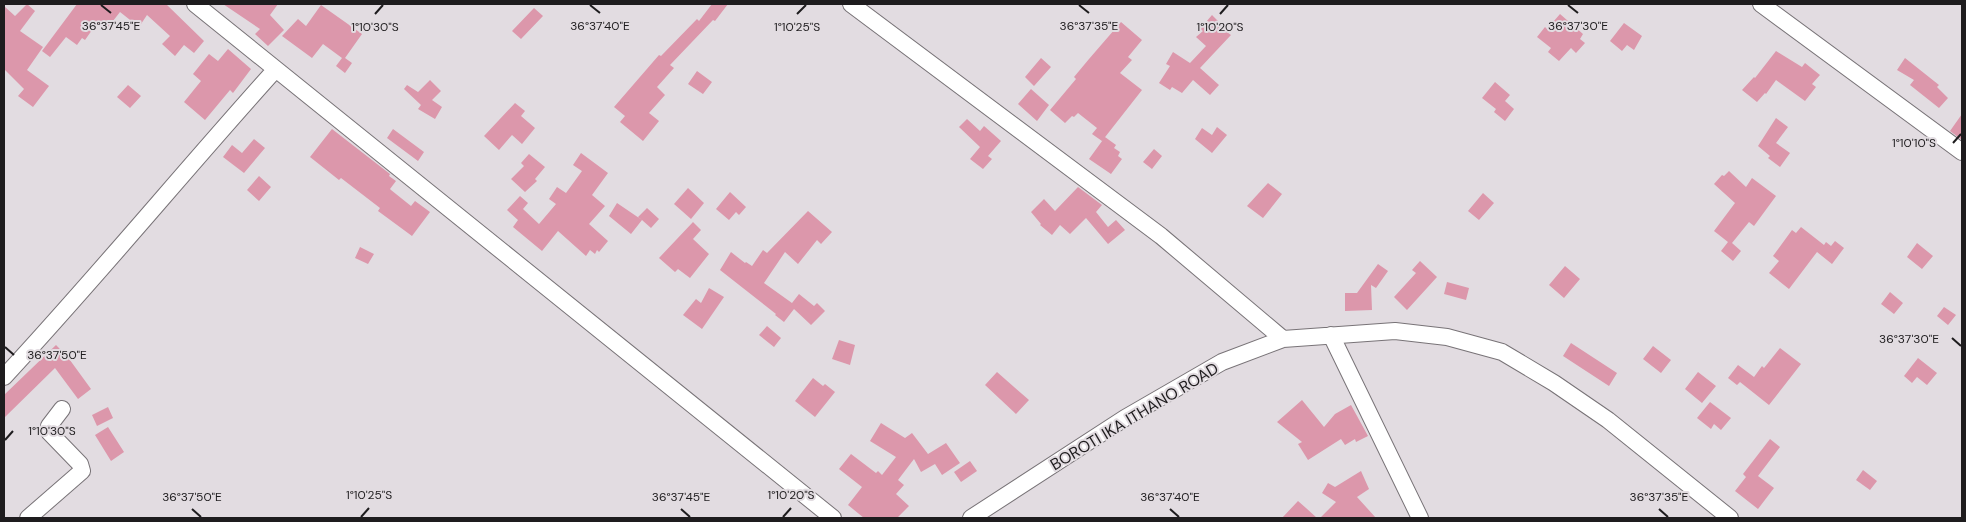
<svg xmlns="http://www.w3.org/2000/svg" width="1966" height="522" font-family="'DM Sans',sans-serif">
	<rect width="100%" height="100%" fill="#e2dce1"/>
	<path fill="#dc97ab" d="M27,4L35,11L20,31L43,47L27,70L49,86L33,107L18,96L24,89L4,69V6L15,16Z
		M77,4H166L204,41L194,53L184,45L175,56L162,44L170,36L147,15L139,27L120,12L106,30L97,23L85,40L82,38L77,45L66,37L50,57L42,51Z
		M223,4H278L270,15L284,30L268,46L255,34L260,29Z
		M712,4H728L715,21L713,20L670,65L674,68L657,87L665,95L649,113L659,121L643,141L620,122L625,116L614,107L659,55L661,56L697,19L699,21Z
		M321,5L362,34L345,58L352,63L345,73L336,66L342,58L323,44L312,58L282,36L298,19L306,26Z
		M534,8L543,16L521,39L512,31Z
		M1560,14L1583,34L1580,39L1585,43L1576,53L1571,48L1559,61L1548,52L1551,48L1537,37L1545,27L1547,29Z
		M1212,15L1223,26L1221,28L1231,35L1200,68L1219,85L1210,95L1193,80L1182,93L1172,87L1170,90L1159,83L1170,66L1166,64L1173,52L1190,63L1206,46L1196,37L1203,31L1200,29Z
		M1121,22L1142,40L1128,57L1132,60L1120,73L1142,90L1102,141L1092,134L1097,128L1078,113L1074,117L1072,116L1065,123L1050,110L1076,79L1074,77L1089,59Z
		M1624,23L1642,36L1634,50L1627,45L1622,51L1610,41Z
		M228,49L251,69L233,93L230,90L205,120L184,102L201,81L193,74L209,54L218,61Z
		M1776,51L1802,67L1805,63L1820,75L1812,84L1816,87L1805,101L1776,80L1766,94L1765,93L1757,102L1742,90L1754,77L1755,78Z
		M1041,58L1051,67L1034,86L1025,77Z
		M1905,58L1939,85L1937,87L1948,98L1939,108L1910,85L1914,80L1897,70Z
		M697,71L712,82L703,94L688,84Z
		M430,80L441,91L432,100L442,107L435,119L418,109L421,105L404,89L407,85L418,92Z
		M1495,82L1510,95L1505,101L1514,109L1505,121L1494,112L1496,109L1482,98Z
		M128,85L141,96L130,108L117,97Z
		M1031,89L1049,105L1037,121L1018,104Z
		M515,103L525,111L521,116L535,128L522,144L512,135L499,150L484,136Z
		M1962,114V140L1950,131Z
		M1776,118L1788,127L1776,143L1790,153L1780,167L1768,158L1770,156L1758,146Z
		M967,119L980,131L984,126L1001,141L988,156L992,159L983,169L970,159L980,147L959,127Z
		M1217,127L1227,135L1212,153L1195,139L1202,128L1212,135Z
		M332,129L390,174L389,176L396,181L390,189L391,190L411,206L415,201L430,212L412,236L378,211L380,208L341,178L339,180L310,157Z
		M393,129L424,152L418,161L387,138Z
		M1105,137L1116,145L1114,148L1120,152L1118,156L1122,159L1111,174L1089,159Z
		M254,139L265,148L244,173L223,157L232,145L242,153Z
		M1154,149L1162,156L1152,169L1143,162Z
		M581,153L608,173L592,195L605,206L589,224L608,241L599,252L597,250L595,254L590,250L586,256L558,231L542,251L513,227L518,220L507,210L520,196L528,203L523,209L539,224L556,204L549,199L557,187L566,193L582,171L573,165Z
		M529,154L545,167L535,179L537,181L525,192L511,179L524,166L521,163Z
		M1729,171L1746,187L1752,178L1776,196L1754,226L1749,222L1732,243L1741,251L1733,261L1721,251L1728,242L1714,231L1735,203L1714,184L1722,175L1724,176Z
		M259,176L271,187L259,201L247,190Z
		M1268,183L1282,194L1263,218L1247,206Z
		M1078,187L1102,205L1096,212L1108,227L1116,220L1125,230L1108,244L1086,218L1070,234L1060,225L1052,235L1040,225L1041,224L1031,212L1044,199L1055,211Z
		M688,188L704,203L691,219L674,204Z
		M730,192L746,207L739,215L736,212L729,220L716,209Z
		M1483,193L1494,203L1479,220L1468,211Z
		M617,203L642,220L638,217L647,208L659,219L651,228L642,220L631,234L609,216Z
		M808,211L832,232L821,244L817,240L798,264L785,252L764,283L792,303L799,294L814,306L817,303L825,311L811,325L794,309L784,322L775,315L776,314L720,270L731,252L745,263L746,262L752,266L763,250L767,253Z
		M693,222L701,230L693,239L709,254L690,278L678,269L675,272L659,258Z
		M1801,227L1824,245L1826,242L1831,246L1835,241L1844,248L1832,264L1817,252L1789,289L1769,273L1779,261L1773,256L1792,230L1796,233Z
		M1917,243L1933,256L1922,269L1907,257Z
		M360,247L374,254L368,264L355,258Z
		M1420,261L1437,277L1407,310L1394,297L1416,273L1412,270Z
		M1378,264L1388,271L1376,288L1371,285L1372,310L1345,311V293H1357Z
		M1565,266L1580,279L1564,298L1549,285Z
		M1447,282L1469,288L1466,300L1444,294Z
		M709,288L724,297L702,329L683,315L696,299L701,303Z
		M1890,292L1903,303L1894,314L1881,304Z
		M1944,307L1956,315L1948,325L1937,316Z
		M767,326L781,338L774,347L759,335Z
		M839,340L855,345L850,365L832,359Z
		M1571,343L1617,373L1609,386L1563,356Z
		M56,345L67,356L91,389L78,399L55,368L4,418V395Z
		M1653,346L1671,360L1661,373L1643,359Z
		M1780,348L1801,364L1769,405L1740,382L1737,385L1728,378L1738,365L1754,377L1762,366L1764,368Z
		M1918,358L1937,373L1927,385L1917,377L1912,383L1904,376Z
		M997,372L1029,400L1016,414L985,385Z
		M1698,372L1716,386L1702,403L1685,389Z
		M813,378L823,386L825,384L835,392L815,417L795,401Z
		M1302,400L1324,427L1335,414L1351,405L1368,436L1356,442L1355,439L1345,445L1341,439L1308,460L1298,444L1302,442L1277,422Z
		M1710,402L1731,418L1721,430L1714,424L1711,429L1697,418Z
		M108,407L113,418L97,426L92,415Z
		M881,423L905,438L912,433L928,454L946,443L960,463L942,475L935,464L921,472L914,459L898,480L904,485L896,494L909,506L897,518H864L848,505L862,487L839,469L851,454L876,473L878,471L882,475L896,457L870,441Z
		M108,427L124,452L111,461L95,435Z
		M1770,439L1780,447L1758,476L1774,488L1758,509L1735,491L1746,477L1743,474Z
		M970,461L977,471L961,482L954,472Z
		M1863,470L1877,481L1870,490L1856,480Z
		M1361,471L1369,489L1357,497L1376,518H1320L1336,502L1322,493L1328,483L1335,487Z
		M1298,501L1306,508L1317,518H1282Z"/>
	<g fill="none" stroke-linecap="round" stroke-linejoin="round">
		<g stroke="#787377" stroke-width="18">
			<path id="minor" d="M195,4L833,518
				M851,4L1161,236L1283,339
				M1761,4L1962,152
				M1331,335L1420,518
				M4,377C97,277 184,171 275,70
				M28,518L82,471L80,464L49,432V426L62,409
				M971,518L1125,418L1222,362L1283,339L1395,331L1447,337L1502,352L1554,383L1608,420L1730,518"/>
		</g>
		<use href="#minor" stroke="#fff" stroke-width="16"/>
	</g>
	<path fill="none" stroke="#1e1c1e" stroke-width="2" d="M101,5L111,13M590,5L600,13M1079,5L1089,13M1568,5L1578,13M375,14L383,5M797,14L806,5M1220,14L1228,5M1953,143L1961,134M1952,338L1961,346M5,347L14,355M5,440L13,431M192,509L201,517M681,509L690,517M1170,509L1179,517M1659,509L1668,517M361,517L369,508M783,517L791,508"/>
	<g text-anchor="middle" stroke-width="4" stroke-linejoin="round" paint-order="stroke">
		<g font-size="16" fill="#1e1c1e" stroke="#e2dce1">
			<text transform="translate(1134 416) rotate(-31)" y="6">BOROTI IKA ITHANO ROAD</text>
		</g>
	</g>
	<g font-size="12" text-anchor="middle" fill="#1e1c1e" stroke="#e2dce1" stroke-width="4" stroke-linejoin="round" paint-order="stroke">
		<text x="111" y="30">36°37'45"E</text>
		<text x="600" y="30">36°37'40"E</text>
		<text x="1089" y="30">36°37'35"E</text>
		<text x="1578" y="30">36°37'30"E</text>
		<text x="797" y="31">1°10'25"S</text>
		<text x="1220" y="31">1°10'20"S</text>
		<text x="375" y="31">1°10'30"S</text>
		<text x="1914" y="147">1°10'10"S</text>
		<text x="1909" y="343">36°37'30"E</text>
		<text x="57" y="359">36°37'50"E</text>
		<text x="52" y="435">1°10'30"S</text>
		<text x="369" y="499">1°10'25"S</text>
		<text x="791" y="499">1°10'20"S</text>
		<text x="192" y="501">36°37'50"E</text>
		<text x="681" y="501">36°37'45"E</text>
		<text x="1170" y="501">36°37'40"E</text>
		<text x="1659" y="501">36°37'35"E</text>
	</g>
	<rect width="1966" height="522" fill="none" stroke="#1e1c1e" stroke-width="10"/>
</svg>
